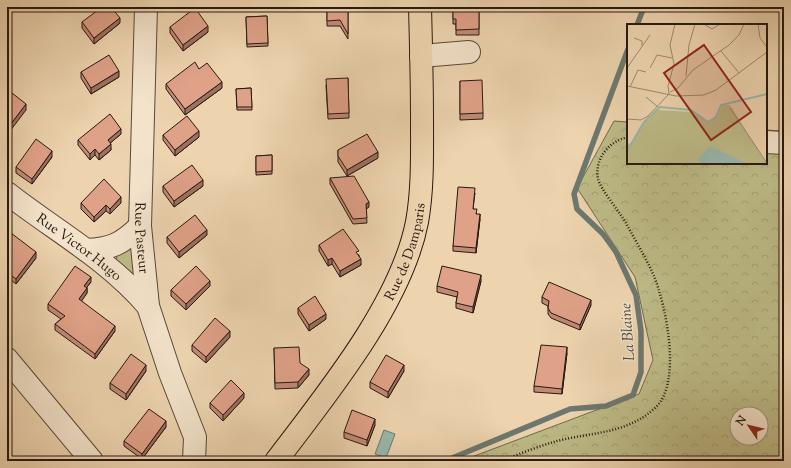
<svg xmlns="http://www.w3.org/2000/svg" width="791" height="468" font-family="'Sorts Mill Goudy',serif">
	<defs>
		<pattern id="forest-crowns" width="20" height="18" patternUnits="userSpaceOnUse"><rect width="20" height="18" fill="#bdbb87"/><path d="M2 6a3 3 0 1 1 6 0M12 15a3 3 0 1 1 6 0" fill="none" stroke="#a2a074"/></pattern>
	</defs>
	<rect width="100%" height="100%" fill="#edd4af"/>
	<filter id="stains"><feTurbulence type="fractalNoise" baseFrequency=".005" numOctaves="4"/><feColorMatrix values="0 0 0 0 .2 0 0 0 0 .09 0 0 0 0 .02 0 0 0 .5 -.17"/></filter>
	<radialGradient id="worn" r=".72"><stop offset=".6" stop-color="#630" stop-opacity="0"/><stop offset="1" stop-color="#630" stop-opacity=".3"/></radialGradient>
	<path fill="#bdbb87" stroke="#726a4c" d="M129,248H132L137,278L116,260L118,253Z"/>
	<path fill="url(#forest-crowns)" stroke="#726a4c" fill-rule="evenodd" d="M614,121L628,122V163H766V130L784,131V461H461L639,394L653,360L635,277L577,188ZM737,414H761V438H737Z"/>
	<path fill="#99b8ad" stroke="#6c786f" d="M384,430L395,434L386,458L375,454Z"/>
	<g fill="none" stroke-linecap="round" stroke-linejoin="round">
		<path stroke="#6c786f" stroke-width="5.5" d="M637,25L644,7
			M445,461L570,409L606,406L633,395L641,372V331L636,295L616,252L603,234L577,209L574,194L628,49"/>
		<g stroke="#594839" stroke-width="24">
			<g id="minor">
				<path id="s1" d="M146,7L140,226L148,306L170,373L195,437L194,461"/>
				<path d="M421,56L469,52"/>
				<path d="M766,142L784,143"/>
				<path id="s2" d="M7,193C54,230 108,259 148,306"/>
				<path d="M86,250C111,249 122,244 140,226"/>
				<path d="M7,359L92,461"/>
			</g>
		</g>
		<g stroke="#281912" stroke-width="24">
			<g id="major">
				<path id="s3" d="M276,461C326,395 401,304 417,222C423,189 422,153 422,119C422,82 421,44 420,7"/>
			</g>
		</g>
		<path stroke="#281912" stroke-width="2.5" stroke-dasharray="1 2" stroke-linecap="butt" d="M503,461C520,453 540,446 557,441C592,432 628,434 656,407C682,382 666,306 654,276C646,258 635,240 626,223C619,211 601,190 598,179C594,159 609,141 628,137"/>
		<use href="#minor" stroke="#f3e3cb" stroke-width="22"/>
		<use href="#major" stroke="#edd4af" stroke-width="22"/>
	</g>
	<path fill="#c08a75" stroke="#281912" d="M327,7H348V39L340,26H327Z
		M453,7H479V35H456V24H453Z
		M267,16L268,46L247,47L246,17Z
		M82,22L120,23L94,44L82,28Z
		M170,27L208,32L183,51L170,33Z
		M199,69L222,88L185,115L166,89V84Z
		M81,72L119,77L91,94L81,78Z
		M348,78L349,118L328,119L326,85Z
		M460,81L483,113V119L460,120Z
		M251,88L252,110H237L236,89Z
		M121,134L110,143L111,150L99,160L95,155L90,160L78,145V140Z
		M163,135L199,137L175,156L163,140Z
		M338,150L378,158L347,176L338,162Z
		M272,155V174L256,175V156Z
		M52,157L32,184L16,173V167Z
		M330,178L369,207L366,209L367,223L353,224L330,184Z
		M163,186H203L174,207L163,192Z
		M475,193L473,209L480,219L476,253L453,251V246Z
		M81,203H121L110,214L106,211L94,222L81,209Z
		M7,230L36,258L16,284L7,277Z
		M207,235L179,258L167,243V237Z
		M319,245L359,255L361,265L340,277L332,264L328,266L319,251Z
		M481,281L473,313L456,308V303L457,297L437,292V286Z
		M91,282L87,287V293L81,301L115,331L95,359L55,330V324L61,319L48,310V304Z
		M210,286L186,310L171,296V290Z
		M542,297L591,305L580,330L551,318L548,314V306L542,303Z
		M298,308L326,319L309,331L298,314Z
		M230,337L206,363L192,351V345Z
		M274,348L300,363L309,375L298,388L275,389Z
		M567,353L562,394L534,392V386Z
		M146,371L126,400L110,389V383Z
		M404,371L388,398L370,388V382Z
		M244,398L223,421L210,408V403Z
		M375,425L367,446L344,438V432Z
		M166,427L142,459L124,446V441Z"/>
	<path fill="#9c715f" stroke="#281912" d="M120,18V23L94,44V38Z
		M208,26V32L183,51V45Z
		M119,71V77L91,94V88Z
		M222,82V88L185,115V109Z
		M26,104V110L7,135V129Z
		M121,129V134L108,145V140Z
		M199,131V137L175,156V150Z
		M111,144V150L99,160V154Z
		M95,149V155L90,160V154Z
		M52,151V157L32,184V179Z
		M378,152V158L347,176V170Z
		M203,180V186L174,207V201Z
		M121,197V203L110,214V209Z
		M369,202V207L366,209V204Z
		M106,205V211L94,222V217Z
		M8,214V219L7,221V215Z
		M480,214V219L476,253V248Z
		M207,230V235L179,258V252Z
		M36,252V258L16,284V279Z
		M332,258V264L328,266V260Z
		M361,259V265L340,277V271Z
		M481,275V281L473,313V307Z
		M91,277V282L84,291V286Z
		M210,281V286L186,310V304Z
		M87,288V293L79,305V299Z
		M591,300V305L580,330V325Z
		M326,314V319L309,331V325Z
		M115,326V331L95,359V354Z
		M230,331V337L206,363V357Z
		M567,347V353L562,394V389Z
		M146,365V371L126,400V394Z
		M404,365V371L388,398V392Z
		M309,369V375L298,388V382Z
		M244,393V398L223,421V415Z
		M375,419V425L367,446V440Z
		M166,421V427L142,459V454Z"/>
	<path fill="#dfa188" stroke="#281912" d="M102,7H111L120,18L94,38L82,22Z
		M327,7H348V34L340,20L327,21Z
		M453,7H479V29L456,30V19H453Z
		M195,8L208,26L183,45L170,27Z
		M267,16L268,43L247,44L246,17Z
		M109,55L119,71L91,88L81,72Z
		M195,62L199,69L207,63L222,82L185,109L166,84Z
		M348,78L349,113L328,114L326,79Z
		M482,80L483,113L460,114V81Z
		M251,88L252,107H237L236,89Z
		M12,93L26,104L7,129V99Z
		M110,114L121,129L108,140L111,144L99,154L95,149L90,154L78,140Z
		M187,116L199,131L175,150L163,135Z
		M367,134L378,152L347,170L338,156V150Z
		M36,139L52,151L32,179L16,167Z
		M272,155V171L256,172V156Z
		M192,165L203,180L174,201L163,186Z
		M354,176L369,202L366,204L367,218L353,219L330,178Z
		M104,179L121,197L110,209L106,205L94,217L81,203Z
		M458,187L475,188L473,209H477L476,214H480L476,248L453,246Z
		M195,215L207,230L179,252L167,237Z
		M343,229L359,251L356,252L361,259L340,271L332,258L328,260L319,245Z
		M7,230L36,252L16,279L7,272Z
		M75,266L91,277L84,286L87,288L79,299L115,326L95,354L55,324L65,316L48,304Z
		M196,266L210,281L186,304L171,290Z
		M442,266L481,275L473,307L456,303L458,292L437,286Z
		M549,282L591,300L580,325L551,313L548,308L549,301L542,297Z
		M315,296L326,314L309,325L298,308Z
		M215,318L230,331L206,357L192,345Z
		M541,345L567,347L562,389L534,386Z
		M299,347L300,363L309,369L298,382L275,383L274,348Z
		M131,354L146,365L126,394L110,383Z
		M386,355L404,365L388,392L370,382Z
		M231,380L244,393L223,415L210,403Z
		M149,409L166,421L142,454L124,441Z
		M352,410L375,419L367,440L344,432Z"/>
	<g text-anchor="middle" stroke-width="3" stroke-linejoin="round" paint-order="stroke">
		<g font-size="14" fill="#281912" stroke="#f3e3cb">
			<text dy="5" stroke="none"><textPath href="#s1" startOffset="231">Rue Pasteur</textPath></text>
			<text dy="5" stroke="none"><textPath href="#s2" startOffset="90">Rue Victor Hugo</textPath></text>
			<text dy="5" stroke="none"><textPath href="#s3" startOffset="248">Rue de Damparis</textPath></text>
		</g>
		<g font-size="15" font-style="italic" fill="#4a4940" stroke="#f3e3cb">
			<text transform="translate(627 332) rotate(-94)" y="5">La Blaine</text>
		</g>
	</g>
	<g transform="translate(627 24)">
		<rect width="140" height="140" fill="#edd4af"/>
		<path d="M95,81H103L140,140H0V119L5,120L17,97L31,86L65,88L81,99L91,92Z" fill="#bdbb87"/>
		<path d="M83,122L115,137L119,140H75L71,135Z" fill="#99b8ad"/>
		<path fill="none" stroke="#99b8ad" stroke-width="2" d="M0,127L17,98L33,83L64,86L81,98L89,93L94,81L140,70"/>
		<path fill="none" stroke="#9e8970" stroke-width="1" d="M77,0L85,5L93,0M131,0L133,14L140,23M7,14L15,17V22M94,27L112,49M0,44L23,11M23,44L30,31L45,34M59,52L62,21L68,0M0,62L49,72L77,71L89,66L140,28M3,63L11,46L19,48M43,68L51,64L66,46L102,21L112,11L117,0H124M19,73L31,83M103,84L140,139M0,95L14,96L21,92L42,70L41,62L47,40L43,21L48,0"/>
		<path fill="#8f2418" fill-opacity="0.15" stroke="#8f2418" stroke-width="2" d="M77,21L124,88L84,116L37,49Z"/>
		<rect width="140" height="140" fill="none" stroke="#281912" stroke-width="2"/>
	</g>
	<rect width="791" height="468" fill="none" stroke="#edd4af" stroke-width="24"/>
	<rect x="8" y="8" width="775" height="452" fill="none" stroke="#281912" stroke-width="2"/>
	<rect x="12" y="12" width="767" height="444" fill="none" stroke="#281912"/>
	<g transform="translate(749 426) rotate(305)"><circle r="19" fill="#f3e3cb" stroke="#a29281"/>
	<path d="M0-3L7 15L0 10L-7 15Z" fill="#8f2418"/>
	<text y="-6" font-size="11" font-weight="bold" text-anchor="middle" fill="#281912">N</text>
	</g>
	<rect width="100%" height="100%" filter="url(#stains)"/>
	<rect width="100%" height="100%" fill="url(#worn)"/>
</svg>
